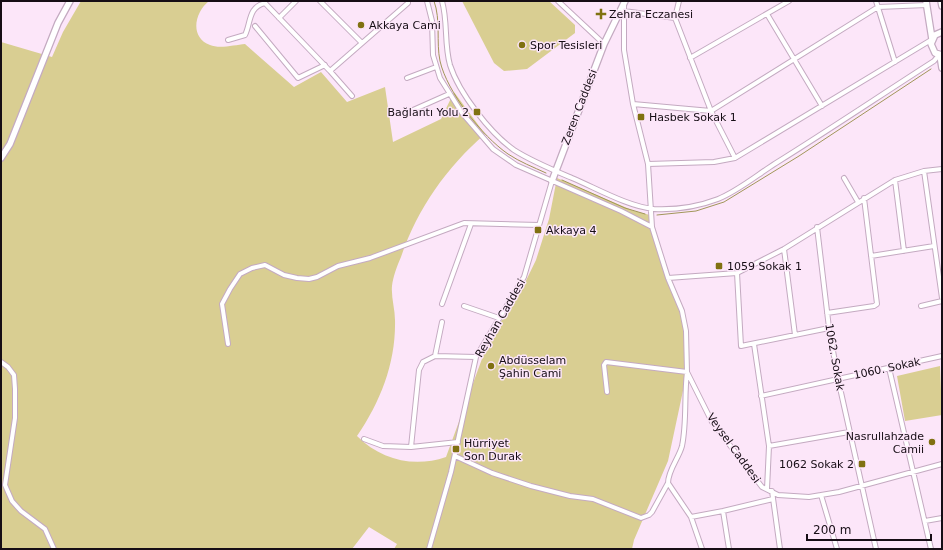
<svg xmlns="http://www.w3.org/2000/svg" width="943" height="550" font-family="'DejaVu Sans',sans-serif">
	<rect width="100%" height="100%" fill="#fce6f9"/>
	<path fill="#d9ce92" d="M81,1H209C195,12 189,37 210,45C219,49 235,45 245,44L294,87L321,72L347,102L385,87L393,142L441,119L454,92L485,134C447,167 417,209 401,257C397,266 393,277 392,286C391,297 395,309 395,320C396,362 381,401 357,436C381,460 414,468 446,457L490,337L518,297L536,260L549,219L557,178L634,211L650,215L651,226L683,314L687,372L668,461L634,540L632,549H394L397,544L369,527L352,549H1V42L52,57L63,32Z
		M462,1H549L575,25V33L527,69L504,71L494,63Z
		M940,366L942,415L905,421L897,376Z"/>
	<g fill="none" stroke-linecap="round" stroke-linejoin="round">
		<path stroke="#a19659" stroke-width="1" d="M434,1C441,20 436,42 440,61C447,92 482,136 508,154C520,162 533,167 546,173
			M562,180L625,208L645,214
			M657,215L696,211L724,202L799,156L931,69"/>
		<g stroke="#c4aac1" stroke-width="6">
			<path id="street" d="M263,1L330,71L352,96
				M320,1L362,43
				M427,1L432,21L433,55L440,78L462,113L493,149L516,165L621,211L652,227
				M442,1C448,22 444,44 450,65C459,93 490,133 514,150C531,161 553,170 572,178C596,188 629,207 654,209C676,210 697,207 718,199C738,191 757,175 776,163C829,130 881,95 934,61L939,55
				M558,1L604,44
				M679,1L675,18L711,111L735,158
				M876,1L895,62
				M624,4V50L633,104L648,164L652,227L668,278L682,311L686,331L687,372L712,422L762,487L778,495L809,497L839,492L942,464
				M624,11L675,18
				M767,14L822,106
				M279,18L296,1
				M255,26L298,78L325,65
				M228,40L245,35C251,23 248,7 265,3
				M690,58L789,1
				M330,71L408,3V1
				M407,78L436,67
				M633,104L711,111L878,7L927,5
				M413,110L449,94
				M648,164L714,162L735,158L931,40
				M924,171L942,298
				M844,178L858,202
				M895,180L904,251
				M817,227L829,328L838,379L876,549
				M784,249L795,335
				M871,256L934,246
				M737,273L741,346L829,328
				M668,278L737,273L784,249L895,180L924,171L942,169
				M442,304L471,224
				M464,306L499,318
				M921,306L942,301
				M827,313L874,306L877,304L864,198
				M228,344L222,304L230,289L240,274L252,268L265,265L284,275L297,278L309,279L317,277L338,266L370,258L464,223L539,225
				M754,344L769,446L767,489
				M435,356L442,322
				M1,362L8,367L14,375L15,389V418L5,485L12,501L21,511L45,529L54,549
				M889,368L931,549
				M607,392L604,365L606,362L687,372C684,396 687,422 682,446C679,458 668,470 668,483L691,517L702,549
				M761,396L942,356
				M364,439L383,446L411,447
				M458,442L411,447L419,370L423,362L435,356L476,357
				M769,446L849,432
				M455,456L492,473L531,486L570,496L593,499L641,518L649,515L652,512L668,483
				M772,491L780,549
				M821,495L837,549
				M723,511L729,549
				M691,517L723,511L773,499
				M925,521L942,518
				M429,549L451,472L476,357L524,277L552,181"/>
		</g>
		<g stroke="#c4aac1" stroke-width="8">
			<path id="secondary" d="M926,1L932,39
				M941,1L942,6
				M942,32L935,35L931,44L935,53L942,55
				M940,55L942,68
				M1,158L10,144L58,23L70,1
				M552,181L604,44L625,1"/>
		</g>
		<use href="#street" stroke="#fff" stroke-width="4"/>
		<use href="#secondary" stroke="#fff" stroke-width="5.5"/>
	</g>
	<g fill="#807111" stroke="#fce6f9" stroke-width="1.5">
		<path d="M599 8h4v4h4v4h-4v4h-4v-4h-4v-4h4z"/>
		<circle cx="361" cy="25" r="4"/>
		<circle cx="522" cy="45" r="4"/>
		<rect x="473" y="108" width="8" height="8" rx="2"/>
		<rect x="637" y="113" width="8" height="8" rx="2"/>
		<rect x="534" y="226" width="8" height="8" rx="2"/>
		<rect x="715" y="262" width="8" height="8" rx="2"/>
		<circle cx="491" cy="366" r="4"/>
		<circle cx="932" cy="442" r="4"/>
		<rect x="452" y="445" width="8" height="8" rx="2"/>
		<rect x="858" y="460" width="8" height="8" rx="2"/>
	</g>
	<g text-anchor="middle" stroke-width="3" stroke-linejoin="round" paint-order="stroke">
		<g font-size="11" fill="#160d15" stroke="#fce6f9" text-anchor="start">
			<text x="609" y="18">Zehra Eczanesi</text>
			<text x="369" y="29">Akkaya Cami</text>
			<text x="530" y="49">Spor Tesisleri</text>
			<text x="469" y="116" text-anchor="end">Bağlantı Yolu 2</text>
			<text x="649" y="121">Hasbek Sokak 1</text>
			<text x="546" y="234">Akkaya 4</text>
			<text x="727" y="270">1059 Sokak 1</text>
			<text x="499" y="364">Abdüsselam<tspan x="499" dy="13">Şahin Cami</tspan></text>
			<text x="924" y="440" text-anchor="end">Nasrullahzade<tspan x="924" dy="13">Camii</tspan></text>
			<text x="464" y="447">Hürriyet<tspan x="464" dy="13">Son Durak</tspan></text>
			<text x="854" y="468" text-anchor="end">1062 Sokak 2</text>
		</g>
		<g font-size="11" fill="#160d15" stroke="#fce6f9">
			<text transform="translate(579 107) rotate(-69)" y="4">Zeren Caddesi</text>
			<text transform="translate(500 318) rotate(-60)" y="4">Reyhan Caddesi</text>
			<text transform="translate(835 357) rotate(80)" y="4">1062. Sokak</text>
			<text transform="translate(887 368) rotate(-12)" y="4">1060. Sokak</text>
			<text transform="translate(734 448) rotate(54)" y="4">Veysel Caddesi</text>
		</g>
	</g>
	<rect width="943" height="550" fill="none" stroke="#160d15" stroke-width="4"/>
	<path d="M807 534v6h124v-6" fill="none" stroke="#160d15" stroke-width="2"/>
	<text x="813" y="534" font-size="12" fill="#160d15" stroke="#fce6f9" stroke-width="3" paint-order="stroke">200 m</text>
</svg>
